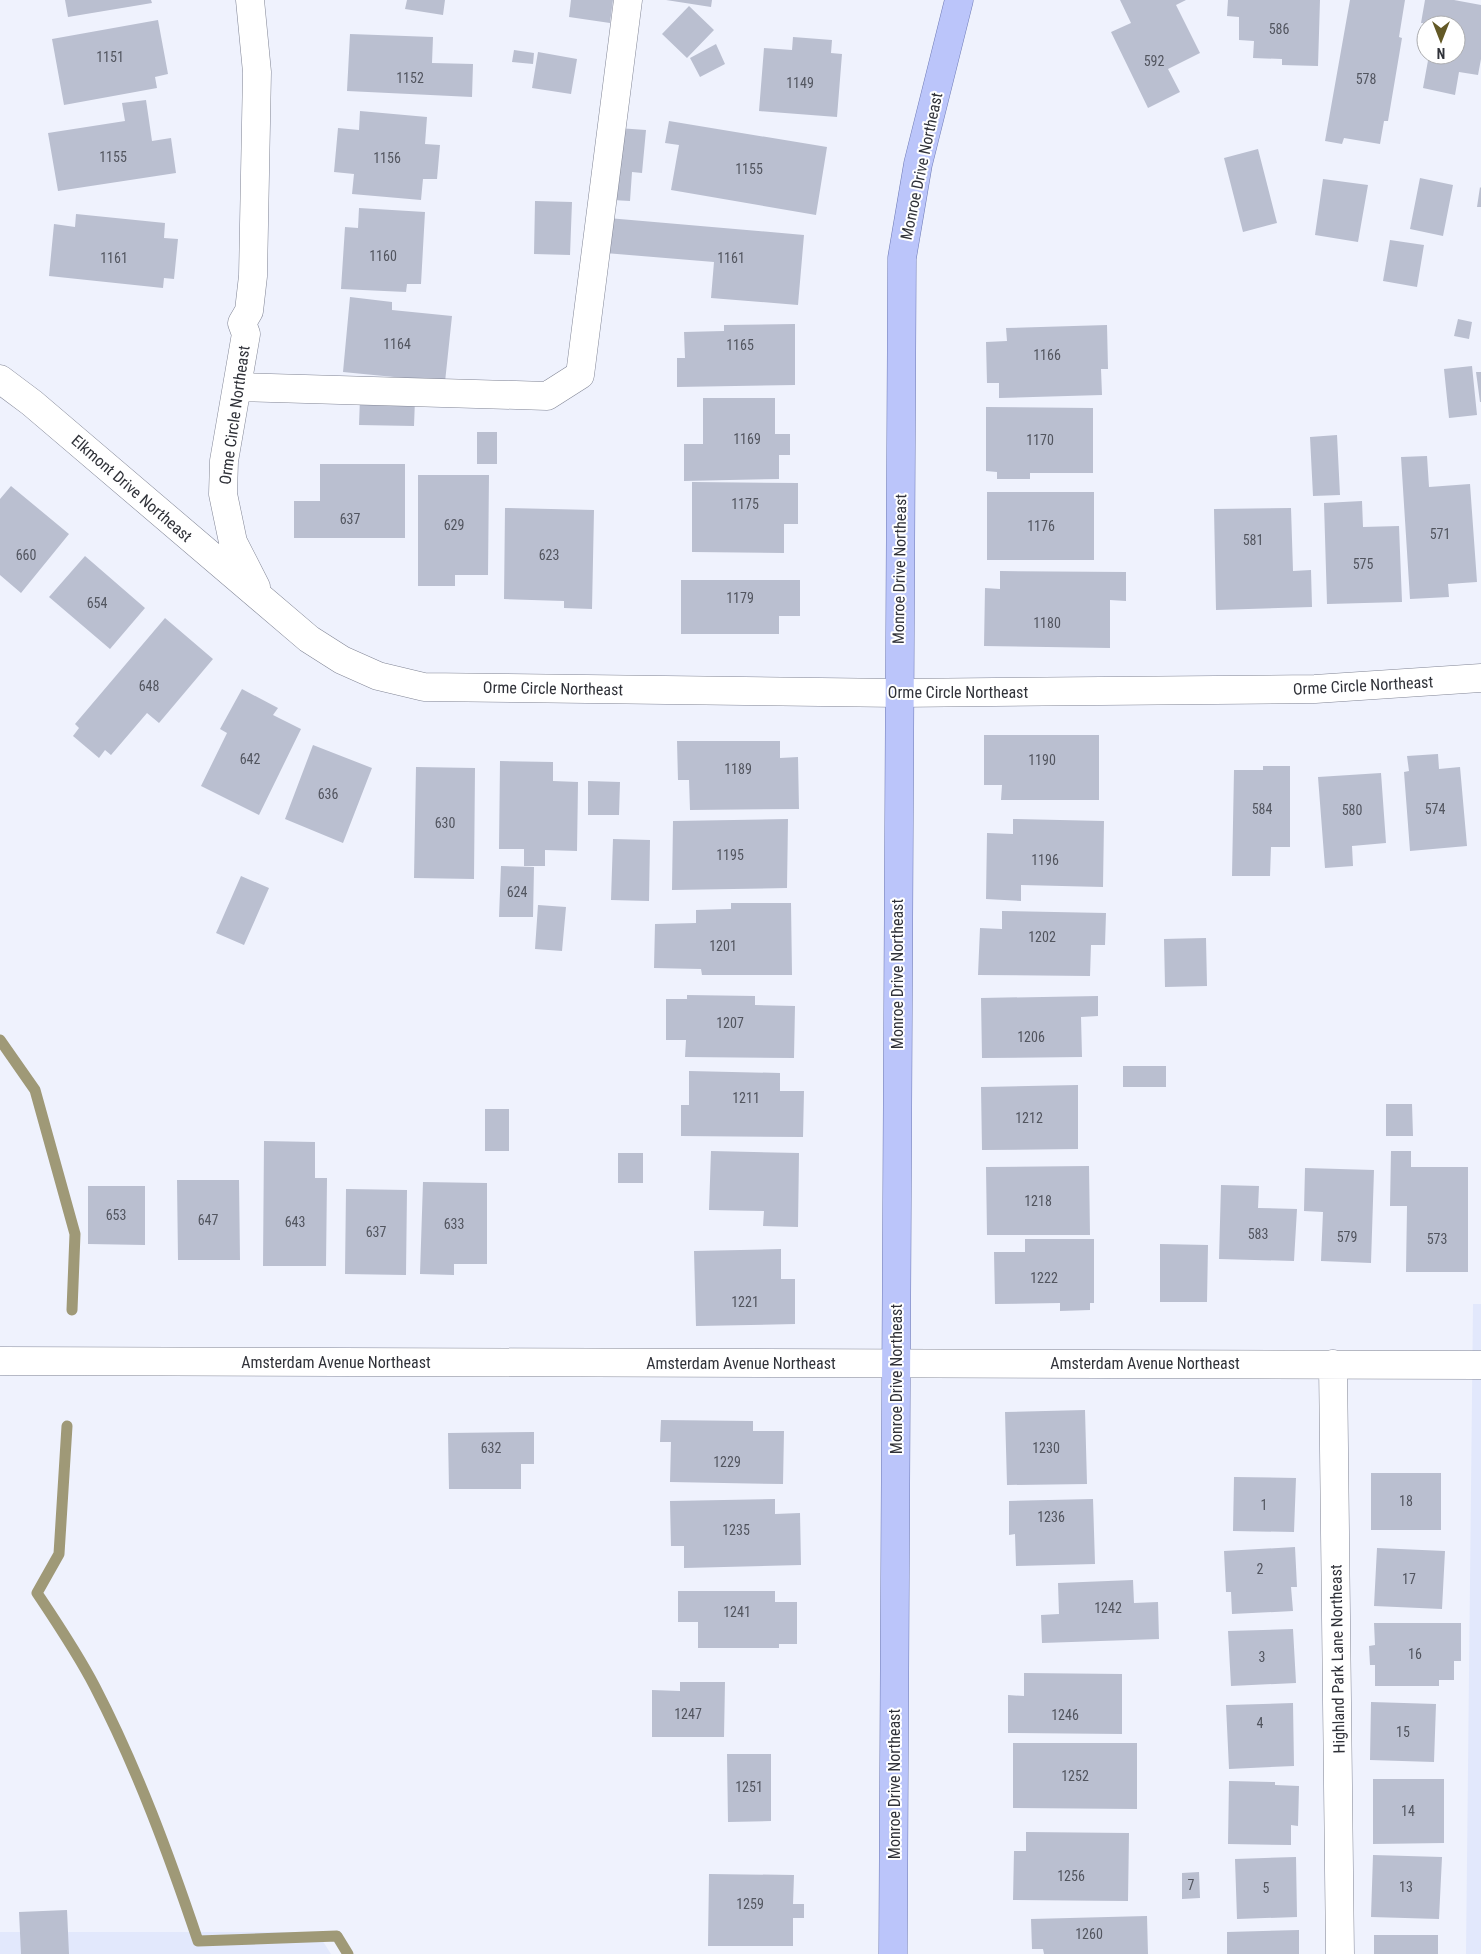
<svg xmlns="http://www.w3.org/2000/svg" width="1481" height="1954" font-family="'Roboto Condensed',sans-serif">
	<rect width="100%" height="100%" fill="#eff2fd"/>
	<path fill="#e2e8fc" d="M1473,1304H1481V1954H1466Z
		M0,1932H317L331,1954H0Z"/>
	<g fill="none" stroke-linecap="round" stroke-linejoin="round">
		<path stroke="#9f9977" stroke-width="11" d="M0,1040L35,1090L75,1234L72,1310
			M67,1426L59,1554L37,1593C57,1623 78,1654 95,1687C137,1768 169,1855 198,1941L337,1936L348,1954"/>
	</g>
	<path fill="#babfd0" d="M65,0H151L152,3L68,17Z
		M407,0H445L443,15L405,9Z
		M571,0H613L610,23L569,17Z
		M666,0H712L711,7Z
		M1120,0H1186L1176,5L1200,53L1168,69L1180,92L1148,108L1111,32L1131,23Z
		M1228,0H1320L1318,66L1282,65V59L1253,58L1254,41L1239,40V17L1227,16Z
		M1350,0H1405L1399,37L1402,38L1388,121H1384L1380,144L1344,138L1342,144L1325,141Z
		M1425,0H1454L1481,5V59L1478,75L1459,72L1455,95L1423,88L1429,55H1456V25L1421,23Z
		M689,6L714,30L687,58L662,34Z
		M158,20L168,74L155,77L157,88L64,105L52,39Z
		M350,34L433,37L432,63L473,64L472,97L347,91Z
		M793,37L832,40L831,53L842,54L837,117L759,111L764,48L792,50Z
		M716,44L725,64L700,77L690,58Z
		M514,50L534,53L533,64L512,62Z
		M538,52L577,59L571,94L532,88Z
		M146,100L152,141L171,138L176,173L58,191L48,133L125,121L122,103Z
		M360,111L427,117L425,144L440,145L437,179H423L421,200L352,194L354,174L334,172L338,128L359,130Z
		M669,121L827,147L816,215L671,190L679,145L665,143Z
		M618,128L646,130L642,173L632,172L630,201L612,200Z
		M1258,149L1277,223L1243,232L1224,158Z
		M1420,178L1453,185L1443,236L1410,229Z
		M1323,179L1368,185L1358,242L1315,235Z
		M1480,187L1481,188V207H1477Z
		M535,201L572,202L570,255L534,254Z
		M359,208L425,212L421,284H407L406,292L341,289L345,227L358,228Z
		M76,214L165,223L164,238L178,239L174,279L164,278L163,288L49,276L54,224L75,227Z
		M608,218L804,235L798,305L711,298L714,262L605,253Z
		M1390,240L1424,245L1417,287L1383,281Z
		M350,297L392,302V310L452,316L445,382L343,372Z
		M1458,319L1472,322L1469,339L1454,336Z
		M795,324V385L677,387V358H685L684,332L724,331V325Z
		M1107,325L1108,369H1101L1102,395L999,398V383H987L986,342L1007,341L1006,328Z
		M1472,366L1477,415L1449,418L1444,369Z
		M1476,372H1481V402H1480Z
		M360,398L415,399L414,426L359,425Z
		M703,398H775V434H790V455H779V479L684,481V444H703Z
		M986,407L1093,408V473H1030V479H997V472L986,471Z
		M477,432H497V464H477Z
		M1337,435L1340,495L1313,496L1310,437Z
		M1427,456L1429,487L1470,484L1477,582L1448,584L1449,597L1410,599L1401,457Z
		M320,464H405V538H294V501H320Z
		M418,475H489L488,575H455V586H418Z
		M692,482L798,483V524H784V553L692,552Z
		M11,486L69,534L21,593L0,575V499Z
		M987,492H1094V560H987Z
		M1362,501L1363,527L1399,526L1402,602L1327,604L1324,503Z
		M505,508L594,510L592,609L564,608V601L504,599Z
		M1291,508L1293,571L1311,570L1312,607L1216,610L1214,509Z
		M85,556L145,608L110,649L49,597Z
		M1000,571L1126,572V601L1110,600V648L984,646L985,588L1000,589Z
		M681,580H800V616H779V634H681Z
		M165,618L213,659L159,723L147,713L111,755L105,750L99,758L73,736L79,728L75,724Z
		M242,689L278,708L273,715L301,729L259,815L201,786L227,733L220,729Z
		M984,735H1099V800H1001L1002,785H984Z
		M677,741H780V758L798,757L799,809L690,810L689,780H678Z
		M313,745L372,768L343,843L285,819Z
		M1438,754L1439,769L1460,767L1467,846L1410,851L1404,772L1409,771L1407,756Z
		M500,761L553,762V781L578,782L577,851L545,850V866H524V849H499Z
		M1263,766H1290V847H1271L1270,876H1232L1234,770H1263Z
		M416,767L475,768L474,879L414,878Z
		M1381,773L1386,843L1352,846L1353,866L1325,868L1318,777Z
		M588,781L620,782L619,815H588Z
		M788,819L787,888L672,890L673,821Z
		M1013,819L1104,821L1103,887L1021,885V901L986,899L987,833L1013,834Z
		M613,839L650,840L649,901L611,900Z
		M501,866L534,867L533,917H499Z
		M241,876L269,888L244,945L216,933Z
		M731,903H791L792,975H702L701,969L654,968L655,924L696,923V910L731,909Z
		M538,905L566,907L562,951L535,949Z
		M1002,911L1106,913L1105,945H1091L1090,976L978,975L980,928L1002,929Z
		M1206,938L1207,986L1165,987L1164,939Z
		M687,995L755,996V1005L795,1006L794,1058L685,1057L686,1040H666V999H687Z
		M1098,996V1016L1081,1017L1082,1057L982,1058L981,998Z
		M1123,1066H1166V1087H1123Z
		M689,1071L780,1073V1091H804L803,1137L681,1136V1105H689Z
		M1078,1085V1149L982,1150L981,1087Z
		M1386,1104H1412L1413,1136H1386Z
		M485,1109H509V1151H485Z
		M264,1141L315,1142V1178H327L326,1266H263Z
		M711,1151L799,1153L798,1227L763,1226L764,1211L709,1210Z
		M1391,1151H1411V1167H1468V1272H1406L1407,1206H1390Z
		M618,1153H643V1183H618Z
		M1089,1166L1090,1235H987L986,1167Z
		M1305,1168L1374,1170L1371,1263L1321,1261L1323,1212L1304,1211Z
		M177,1180H239L240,1260H178Z
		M423,1182L487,1183V1264H454V1275L420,1274Z
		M1221,1185L1259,1186L1258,1208L1297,1209L1294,1261L1219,1259Z
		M88,1186H145V1245L88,1244Z
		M346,1189L407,1190L406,1275L345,1274Z
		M1025,1239H1094V1303H1090V1310L1060,1311V1303L995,1304L994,1252H1025Z
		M1160,1244L1208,1245L1207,1302H1160Z
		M781,1249V1279H795V1324L696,1326L694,1251Z
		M1085,1410L1087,1484L1007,1485L1005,1412Z
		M661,1420L753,1421V1431H784L783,1484L670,1482L671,1442H660Z
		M534,1432V1464H521V1489H449L448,1433Z
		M1371,1473H1441V1530H1371Z
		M1234,1477L1296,1478L1294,1532L1233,1531Z
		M775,1499V1514L800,1513L801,1565L684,1568V1546H671L670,1501Z
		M1093,1499L1095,1564L1016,1566L1015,1534L1009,1535V1501Z
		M1295,1547L1297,1587H1291L1293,1611L1232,1614L1231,1592H1226L1224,1551Z
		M1377,1548L1445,1551L1442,1609L1374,1606Z
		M1133,1580L1134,1603L1158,1602L1159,1639L1042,1643L1041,1615L1059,1614L1058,1583Z
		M678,1591H775V1602H797V1644H779V1648H698V1622H678Z
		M1374,1623H1461V1661H1454V1680H1439V1686H1375V1665H1370L1369,1646L1375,1645Z
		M1293,1629L1296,1683L1231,1686L1228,1631Z
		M1024,1673L1122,1674V1734L1008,1733V1695L1024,1696Z
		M680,1682H725L724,1737H652V1690L680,1691Z
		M1371,1702L1436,1704L1434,1762L1370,1760Z
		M1293,1703L1294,1766L1229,1769L1226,1705Z
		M1013,1743H1137V1809L1013,1808Z
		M727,1754H771V1821L728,1822Z
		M1373,1779H1444V1843L1373,1844Z
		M1229,1781L1275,1782V1785L1299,1786L1298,1826L1291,1825V1845L1228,1844Z
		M1026,1832L1129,1833L1128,1901L1013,1900L1014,1851H1026Z
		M1373,1855L1442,1857L1439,1919L1371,1917Z
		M1296,1857L1297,1917L1237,1919L1235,1859Z
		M1199,1872L1200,1898L1182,1899V1873Z
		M709,1874L794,1875L793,1904H804V1918H793V1946H708Z
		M67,1910L69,1954H21L19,1912Z
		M1147,1916L1148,1954H1044L1043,1949H1032L1031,1919Z
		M1299,1930V1954H1227V1932Z
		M1374,1935H1438V1954H1374Z"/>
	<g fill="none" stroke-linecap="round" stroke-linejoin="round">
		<g stroke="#818595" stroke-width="29">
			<path id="minor" d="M250,0L257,72L253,276L249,311L242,323L246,334L224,461L223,494L233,542L256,587
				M0,379L32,403L309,639L342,660L378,676L424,687L898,693L1315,689L1481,678
				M237,387L547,396L580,375L628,0
				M0,1361L1481,1365
				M1333,1364L1340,1954"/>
		</g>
		<g stroke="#6d79b4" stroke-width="29">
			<path id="major" d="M893,1954L902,258L918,164L959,0"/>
		</g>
		<use href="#minor" stroke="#fff" stroke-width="28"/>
		<use href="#major" stroke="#bbc5fa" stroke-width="28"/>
	</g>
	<g text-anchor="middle" stroke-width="4" stroke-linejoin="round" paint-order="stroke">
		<g font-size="14" fill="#52555f">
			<text x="1279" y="34">586</text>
			<text x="110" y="62">1151</text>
			<text x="1154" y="66">592</text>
			<text x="410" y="83">1152</text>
			<text x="1366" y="84">578</text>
			<text x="800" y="88">1149</text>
			<text x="113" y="162">1155</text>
			<text x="387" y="163">1156</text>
			<text x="749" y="174">1155</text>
			<text x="383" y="261">1160</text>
			<text x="114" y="263">1161</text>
			<text x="731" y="263">1161</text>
			<text x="397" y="349">1164</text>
			<text x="740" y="350">1165</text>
			<text x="1047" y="360">1166</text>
			<text x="747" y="444">1169</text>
			<text x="1040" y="445">1170</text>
			<text x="745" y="509">1175</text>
			<text x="350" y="524">637</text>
			<text x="454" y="530">629</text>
			<text x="1041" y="531">1176</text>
			<text x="1440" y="539">571</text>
			<text x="1253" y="545">581</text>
			<text x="26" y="560">660</text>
			<text x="549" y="560">623</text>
			<text x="1363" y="569">575</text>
			<text x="740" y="603">1179</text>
			<text x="97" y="608">654</text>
			<text x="1047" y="628">1180</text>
			<text x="149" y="691">648</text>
			<text x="250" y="764">642</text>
			<text x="1042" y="765">1190</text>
			<text x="738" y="774">1189</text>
			<text x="328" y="799">636</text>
			<text x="1262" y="814">584</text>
			<text x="1435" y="814">574</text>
			<text x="1352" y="815">580</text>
			<text x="445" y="828">630</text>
			<text x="730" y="860">1195</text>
			<text x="1045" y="865">1196</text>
			<text x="517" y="897">624</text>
			<text x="1042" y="942">1202</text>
			<text x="723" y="951">1201</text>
			<text x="730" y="1028">1207</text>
			<text x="1031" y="1042">1206</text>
			<text x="746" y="1103">1211</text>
			<text x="1029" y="1123">1212</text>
			<text x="1038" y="1206">1218</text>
			<text x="116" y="1220">653</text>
			<text x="208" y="1225">647</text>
			<text x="295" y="1227">643</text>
			<text x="454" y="1229">633</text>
			<text x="376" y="1237">637</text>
			<text x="1258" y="1239">583</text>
			<text x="1347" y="1242">579</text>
			<text x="1437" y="1244">573</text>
			<text x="1044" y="1283">1222</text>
			<text x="745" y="1307">1221</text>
			<text x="491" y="1453">632</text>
			<text x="1046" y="1453">1230</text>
			<text x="727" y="1467">1229</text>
			<text x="1406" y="1506">18</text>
			<text x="1264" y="1510">1</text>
			<text x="1051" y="1522">1236</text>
			<text x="736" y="1535">1235</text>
			<text x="1260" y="1574">2</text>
			<text x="1409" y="1584">17</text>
			<text x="1108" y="1613">1242</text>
			<text x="737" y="1617">1241</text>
			<text x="1415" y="1659">16</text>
			<text x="1262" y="1662">3</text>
			<text x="688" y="1719">1247</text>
			<text x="1065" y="1720">1246</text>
			<text x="1260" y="1728">4</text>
			<text x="1403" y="1737">15</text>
			<text x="1075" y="1781">1252</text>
			<text x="749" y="1792">1251</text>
			<text x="1408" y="1816">14</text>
			<text x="1071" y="1881">1256</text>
			<text x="1191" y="1890">7</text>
			<text x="1406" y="1892">13</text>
			<text x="1266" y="1893">5</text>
			<text x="750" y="1909">1259</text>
			<text x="1089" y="1939">1260</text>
		</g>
		<g font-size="16" fill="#303239" stroke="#fff">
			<text transform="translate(921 166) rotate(-78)" y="6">Monroe Drive Northeast</text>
			<text transform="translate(234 415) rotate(-82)" y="6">Orme Circle Northeast</text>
			<text transform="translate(132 488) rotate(41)" y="6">Elkmont Drive Northeast</text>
			<text transform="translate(899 569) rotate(-89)" y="6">Monroe Drive Northeast</text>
			<text transform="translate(1363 685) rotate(-3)" y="6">Orme Circle Northeast</text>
			<text transform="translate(553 688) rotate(1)" y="6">Orme Circle Northeast</text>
			<text x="958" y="698">Orme Circle Northeast</text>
			<text transform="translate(897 974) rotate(-90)" y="6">Monroe Drive Northeast</text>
			<text x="336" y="1368">Amsterdam Avenue Northeast</text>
			<text x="741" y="1369">Amsterdam Avenue Northeast</text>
			<text x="1145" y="1369">Amsterdam Avenue Northeast</text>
			<text transform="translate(896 1379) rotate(-90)" y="6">Monroe Drive Northeast</text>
			<text transform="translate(1337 1659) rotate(-91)" y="6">Highland Park Lane Northeast</text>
			<text transform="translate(894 1784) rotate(-90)" y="6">Monroe Drive Northeast</text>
		</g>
	</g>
	<g transform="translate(1441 40) rotate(180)"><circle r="24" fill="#ffffff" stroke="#acadb0"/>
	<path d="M0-4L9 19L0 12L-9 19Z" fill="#635926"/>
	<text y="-8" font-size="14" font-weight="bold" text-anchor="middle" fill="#303239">N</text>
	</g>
</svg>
